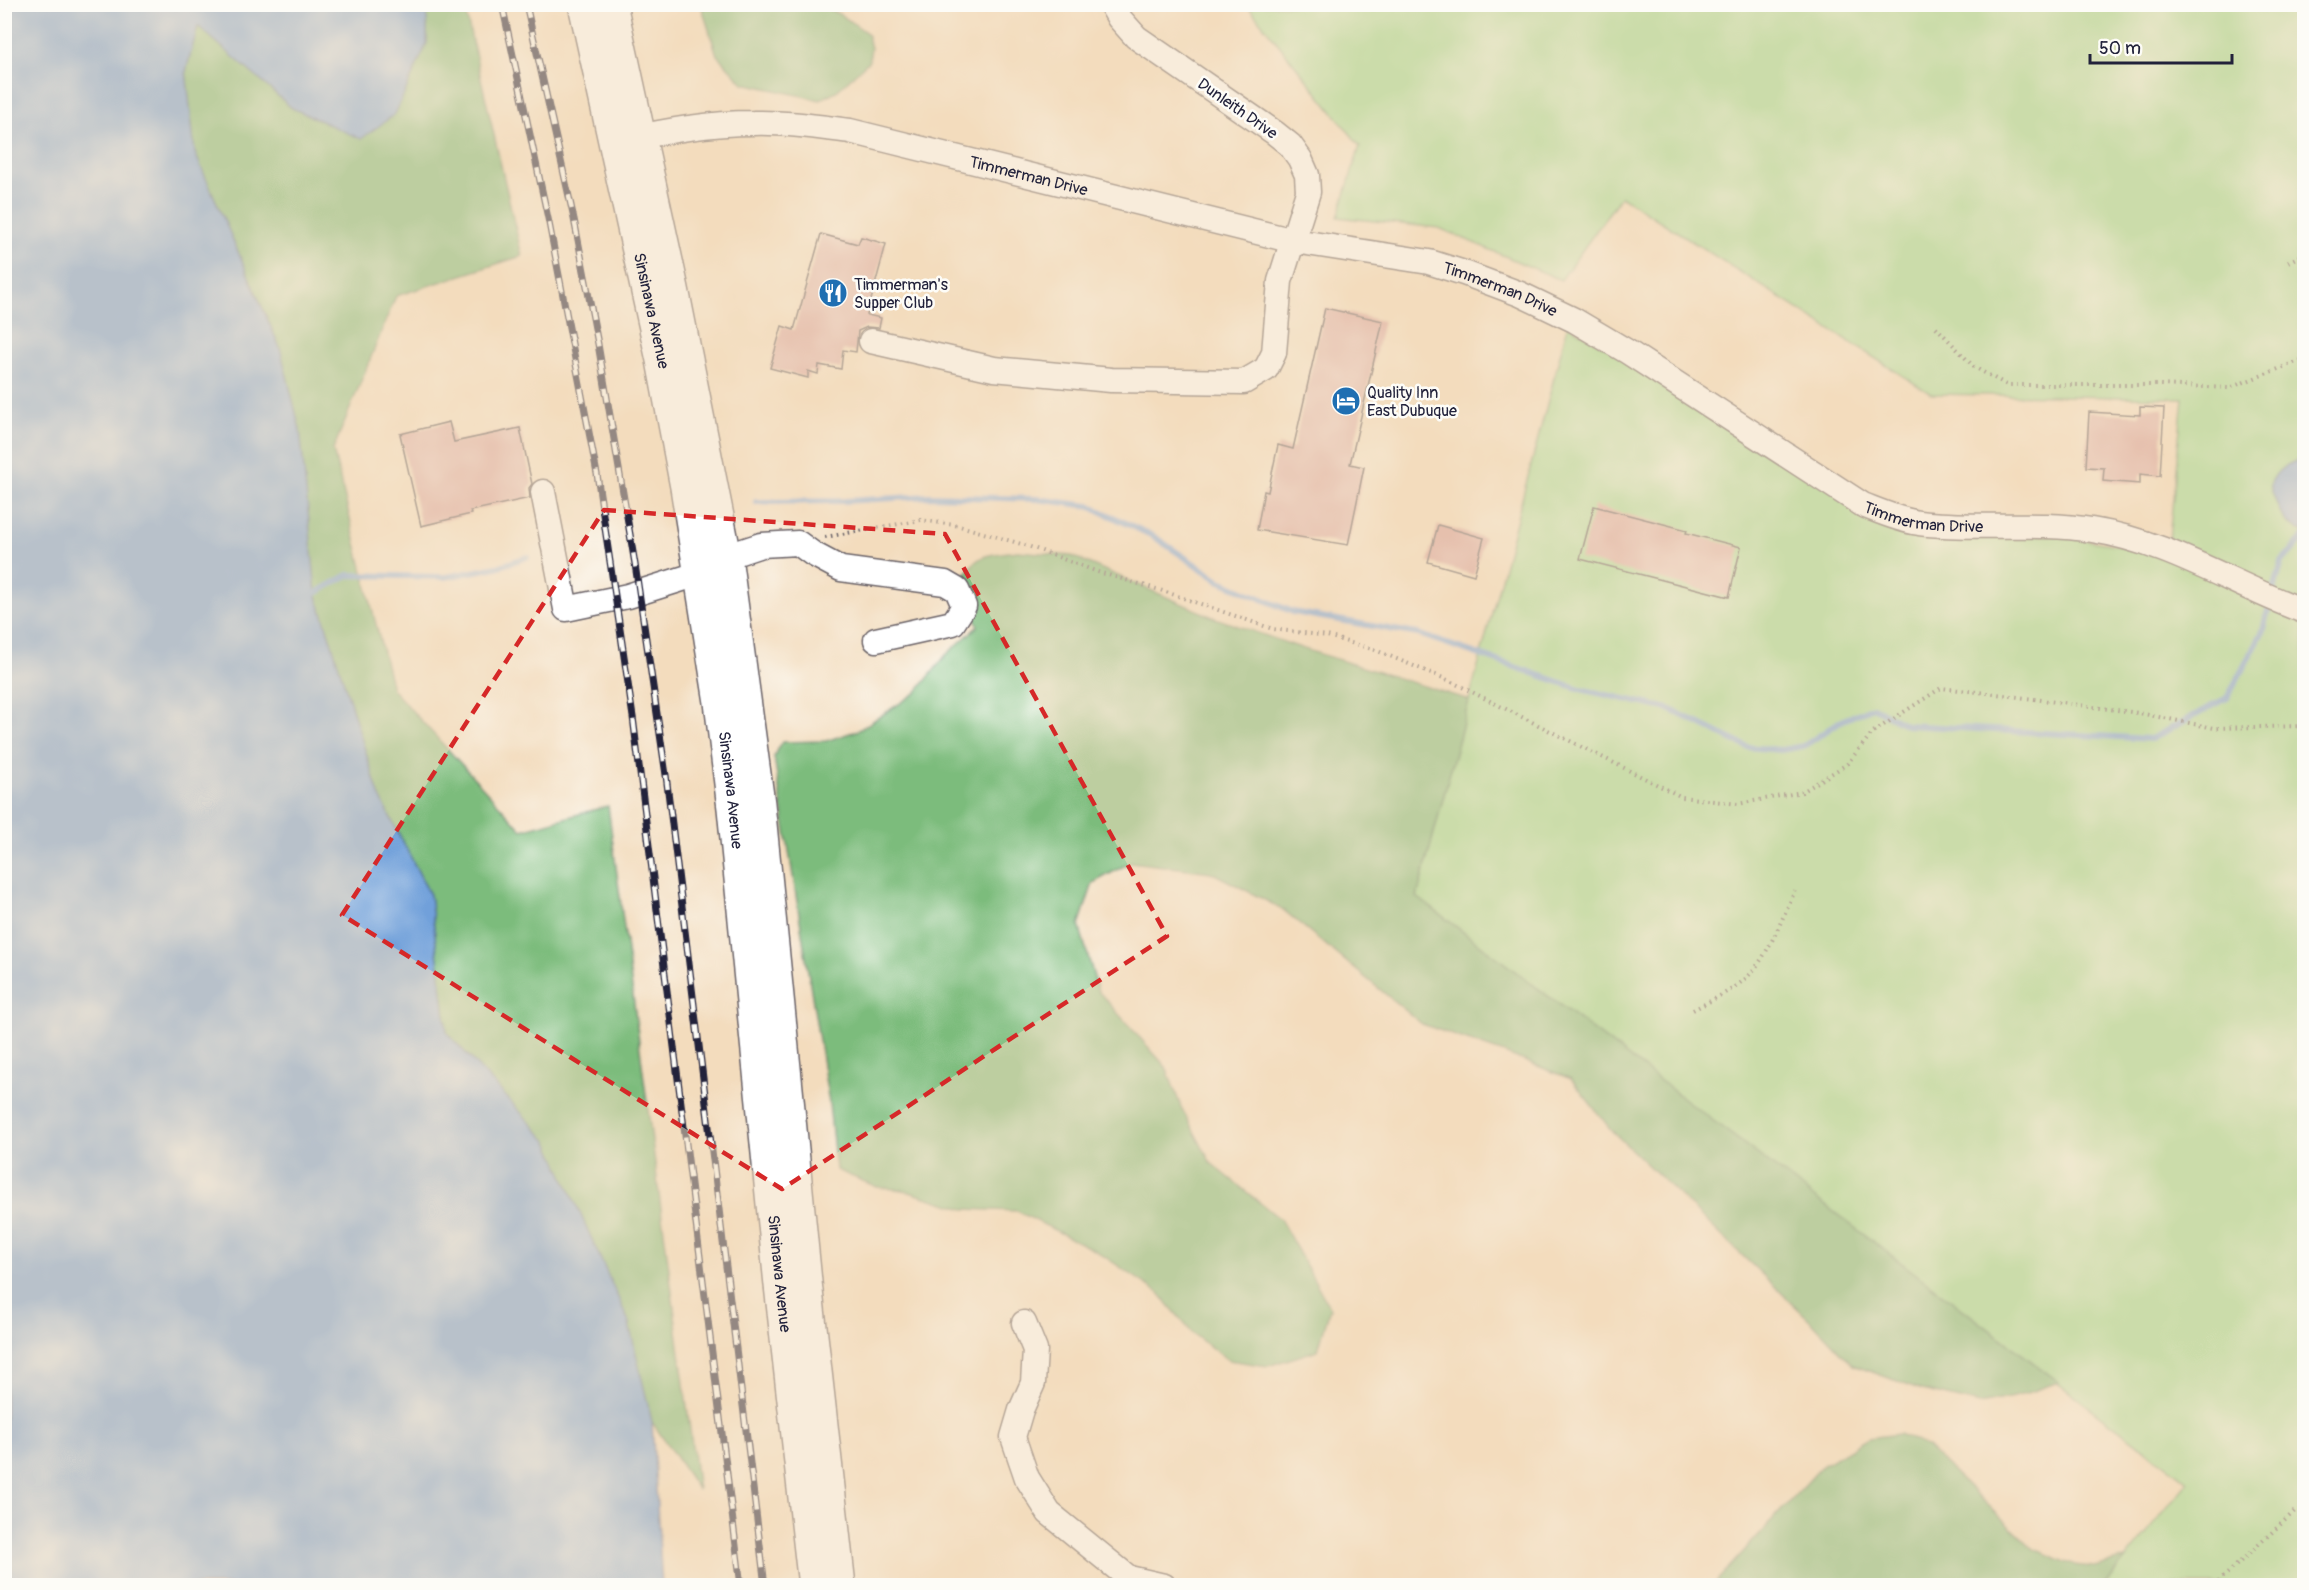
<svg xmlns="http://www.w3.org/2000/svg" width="2309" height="1590" font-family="Pangolin,sans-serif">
	<rect width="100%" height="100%" fill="#fdfcf7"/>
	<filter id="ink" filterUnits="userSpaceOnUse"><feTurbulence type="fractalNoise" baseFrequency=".0167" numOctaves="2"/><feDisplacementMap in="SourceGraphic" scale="12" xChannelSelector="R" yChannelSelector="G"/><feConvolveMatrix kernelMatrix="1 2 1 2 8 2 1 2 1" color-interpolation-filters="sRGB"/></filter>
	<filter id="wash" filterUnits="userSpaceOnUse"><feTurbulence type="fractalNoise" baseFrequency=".008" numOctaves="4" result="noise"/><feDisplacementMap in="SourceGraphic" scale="24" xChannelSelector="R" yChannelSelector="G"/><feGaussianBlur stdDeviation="1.35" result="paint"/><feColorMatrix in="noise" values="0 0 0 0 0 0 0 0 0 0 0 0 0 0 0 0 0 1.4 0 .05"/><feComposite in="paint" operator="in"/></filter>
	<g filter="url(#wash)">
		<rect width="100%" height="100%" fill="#f3dcbd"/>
		<path fill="#9bdc92" stroke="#5e7f66" stroke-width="1.5" d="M1247,5H2304V1585H2104L2188,1482L1417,897L1568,325L1928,535L1971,538L2051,535L2118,545L2167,559L2183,398L1931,394L1621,196L1561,280L1439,228L1338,217L1360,146Z"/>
		<path fill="#7cbc7c" stroke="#4f6f5c" stroke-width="1.5" d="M427,5H464L522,256L396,296L333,450L392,689L522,830L608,806L698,1490L652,1422L628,1320L548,1142L447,1033L430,895L379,795L316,593L300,430L280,348L195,153L186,71L198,25L292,108L427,43Z
			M701,5H820L841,15L867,33L871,48L869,61L838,90L820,100L743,83L717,55Z
			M1018,551L1072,556L1215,618L1304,649L1469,700L1417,897L2059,1382L2018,1396L1980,1404L1922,1390L1853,1365L1814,1324L1612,1131L1571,1079L1504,1053L1422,1024L1282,909L1211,872L1131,862L1093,883L1079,925L1098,991L1166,1067L1181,1107L1211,1163L1280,1219L1330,1308L1318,1350L1268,1366L1228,1360L1193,1334L1159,1293L1096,1251L1017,1211L964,1209L903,1190L877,1187L836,1170L829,1103L774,757L782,742L826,741L859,730L916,693L946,655L978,626L961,581C977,552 987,555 1018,551Z
			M1899,1434L1926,1446L2034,1549L2073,1565L2095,1567L2126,1559L2104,1585H1713L1823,1465L1868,1438Z"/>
		<path fill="#71a0da" stroke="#4a618a" stroke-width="1.5" d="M5,4L427,5V43L395,114L361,139L292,108L198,26L186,71L195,153L280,348L300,430L316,593L379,795L430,895L447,1033L548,1142L628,1320L652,1422L662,1585H5Z
			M2304,458V531C2282,527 2276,503 2270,485C2277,468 2287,464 2304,458Z"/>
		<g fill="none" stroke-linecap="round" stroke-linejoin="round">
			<path stroke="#71a0da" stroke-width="6" d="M756,502L844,501L929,496L1037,499L1090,506L1153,536L1220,581L1293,612L1418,634L1580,689L1669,709L1747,747L1781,750L1804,746L1839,722L1873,707L1906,725L2151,739L2227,698L2262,633L2270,603
				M316,593L348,575L446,577L497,567L527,557
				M2273,593L2282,562L2304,537"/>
		</g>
		<g id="blocks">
			<path fill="#d79d9a" d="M821,234L858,244L861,237L886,244L867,315L881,318L879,328L867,327L858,331L856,352L843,350L841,369L819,365L818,374L808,371V378L770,368L782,326L794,330Z
				M1325,308L1383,321L1350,464L1364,467L1348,545L1257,530L1264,491L1268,492L1278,445L1293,449Z
				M2140,407L2164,408L2160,476L2140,474V484L2103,481L2104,468L2086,467L2089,412L2140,415Z
				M449,422L454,442L520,428L532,484L529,488L530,498L470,511L471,514L421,526L400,434Z
				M1594,506L1687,530L1686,533L1741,547L1729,597L1580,559Z
				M1438,525L1484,538L1474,575L1428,562Z"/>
		</g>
	</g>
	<g filter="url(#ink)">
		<use href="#blocks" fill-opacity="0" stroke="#6b6368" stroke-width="1.5"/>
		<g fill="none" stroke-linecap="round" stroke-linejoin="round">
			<g stroke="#6b6368" stroke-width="27">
				<g id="minor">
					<path id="s1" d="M624,140C666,131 709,123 753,123C785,122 818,127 850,131L1294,241L1429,262L1464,273L1520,294L1574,320L1628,352L1863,505C1881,512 1899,520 1919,523C1977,530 2035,521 2092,530C2169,542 2233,585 2304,611"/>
					<path d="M871,341L994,369L1111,380L1244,382L1266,369L1274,353L1280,281L1308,192L1307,175L1300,159L1290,145L1275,133L1136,37L1119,18L1111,4"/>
					<path d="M543,492L566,609L628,596L701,573L725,557L761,545L798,543L813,554L841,569L945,583L957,590L964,606L953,623L876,640"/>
					<path d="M1024,1323L1035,1350L1033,1383L1021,1410L1013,1437L1027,1478L1049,1513L1129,1578L1164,1586"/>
				</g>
			</g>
			<g stroke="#6b6368" stroke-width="36">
				<g id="highway">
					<path id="s2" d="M585,4L663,360L687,487L721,702L734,808L781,1285L815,1586"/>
					<path d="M610,4L672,289L725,557L758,804L805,1282L839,1586"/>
				</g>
			</g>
			<path stroke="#6b6368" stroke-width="4" stroke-dasharray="1.5 4.5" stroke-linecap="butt" d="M2288,262L2304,254
				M1936,327L1974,367L2007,385H2159L2229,388L2304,359
				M825,537L921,520L960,526L1028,546L1098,572L1160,590L1273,629L1327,636L1375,650L1448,680L1682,797L1738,804L1802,792L1847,764L1873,732L1941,688L1996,694L2139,713L2214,728L2304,726
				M1693,1010C1710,1001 1730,992 1745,979C1767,960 1782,918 1795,891
				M2214,1586L2296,1510"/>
			<use href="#minor" stroke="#fff" stroke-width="24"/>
			<use href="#highway" stroke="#fff" stroke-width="33"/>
			<g stroke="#22223b" stroke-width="7">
				<path id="rail" d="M502,4L549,223L597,474L633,717L741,1586
					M526,4L574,219L598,344L635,564L666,775L765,1586"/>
			</g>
			<use href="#rail" stroke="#fdfcf7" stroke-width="4.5" stroke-dasharray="14" stroke-linecap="butt"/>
		</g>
	</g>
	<path d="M0 0H2309V1590H0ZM604,510L945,534L1167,936L782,1189L342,915Z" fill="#f3dcbd" fill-opacity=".55" fill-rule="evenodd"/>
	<path fill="none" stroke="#d62828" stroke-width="4.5" stroke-dasharray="12 8" stroke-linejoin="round" d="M604,510L945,534L1167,936L782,1189L342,915Z"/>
	<defs>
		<g id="restaurant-disc" transform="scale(1.5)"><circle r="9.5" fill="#1f6fb2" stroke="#fdfcf7"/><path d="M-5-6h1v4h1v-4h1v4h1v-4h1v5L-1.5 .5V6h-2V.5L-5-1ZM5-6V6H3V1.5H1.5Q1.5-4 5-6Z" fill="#fff"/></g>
		<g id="hotel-disc" transform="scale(1.5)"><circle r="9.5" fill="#1f6fb2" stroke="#fdfcf7"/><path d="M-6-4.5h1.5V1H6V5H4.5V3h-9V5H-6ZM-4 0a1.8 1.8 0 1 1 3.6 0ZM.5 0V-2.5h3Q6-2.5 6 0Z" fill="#fff"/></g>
	</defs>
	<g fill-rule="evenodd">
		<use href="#restaurant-disc" x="833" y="293"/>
		<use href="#hotel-disc" x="1346" y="401"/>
	</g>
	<g text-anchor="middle" stroke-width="5" stroke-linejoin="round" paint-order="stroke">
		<g font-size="16" fill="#22223b" stroke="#fdfcf7">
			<text transform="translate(1238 108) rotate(35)" y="6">Dunleith Drive</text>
			<text dy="6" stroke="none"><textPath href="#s1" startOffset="412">Timmerman Drive</textPath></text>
			<text dy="6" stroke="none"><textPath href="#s1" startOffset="898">Timmerman Drive</textPath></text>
			<text dy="6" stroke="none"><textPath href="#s2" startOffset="314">Sinsinawa Avenue</textPath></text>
			<text dy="6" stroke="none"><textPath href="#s1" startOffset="1384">Timmerman Drive</textPath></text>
			<text dy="6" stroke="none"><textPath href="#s2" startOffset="800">Sinsinawa Avenue</textPath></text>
			<text dy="6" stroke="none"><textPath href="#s2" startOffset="1286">Sinsinawa Avenue</textPath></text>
		</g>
		<g font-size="16" fill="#22223b" stroke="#fdfcf7" text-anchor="start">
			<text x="854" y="290">Timmerman's<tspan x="854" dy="18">Supper Club</tspan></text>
			<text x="1367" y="398">Quality Inn<tspan x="1367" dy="18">East Dubuque</tspan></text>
		</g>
	</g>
	<rect width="2309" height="1590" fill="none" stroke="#fdfcf7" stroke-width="24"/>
	<path d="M2090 54v9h142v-9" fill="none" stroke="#22223b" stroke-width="3"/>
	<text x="2099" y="54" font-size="18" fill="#22223b" stroke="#fdfcf7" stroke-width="4.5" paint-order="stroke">50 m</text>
</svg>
